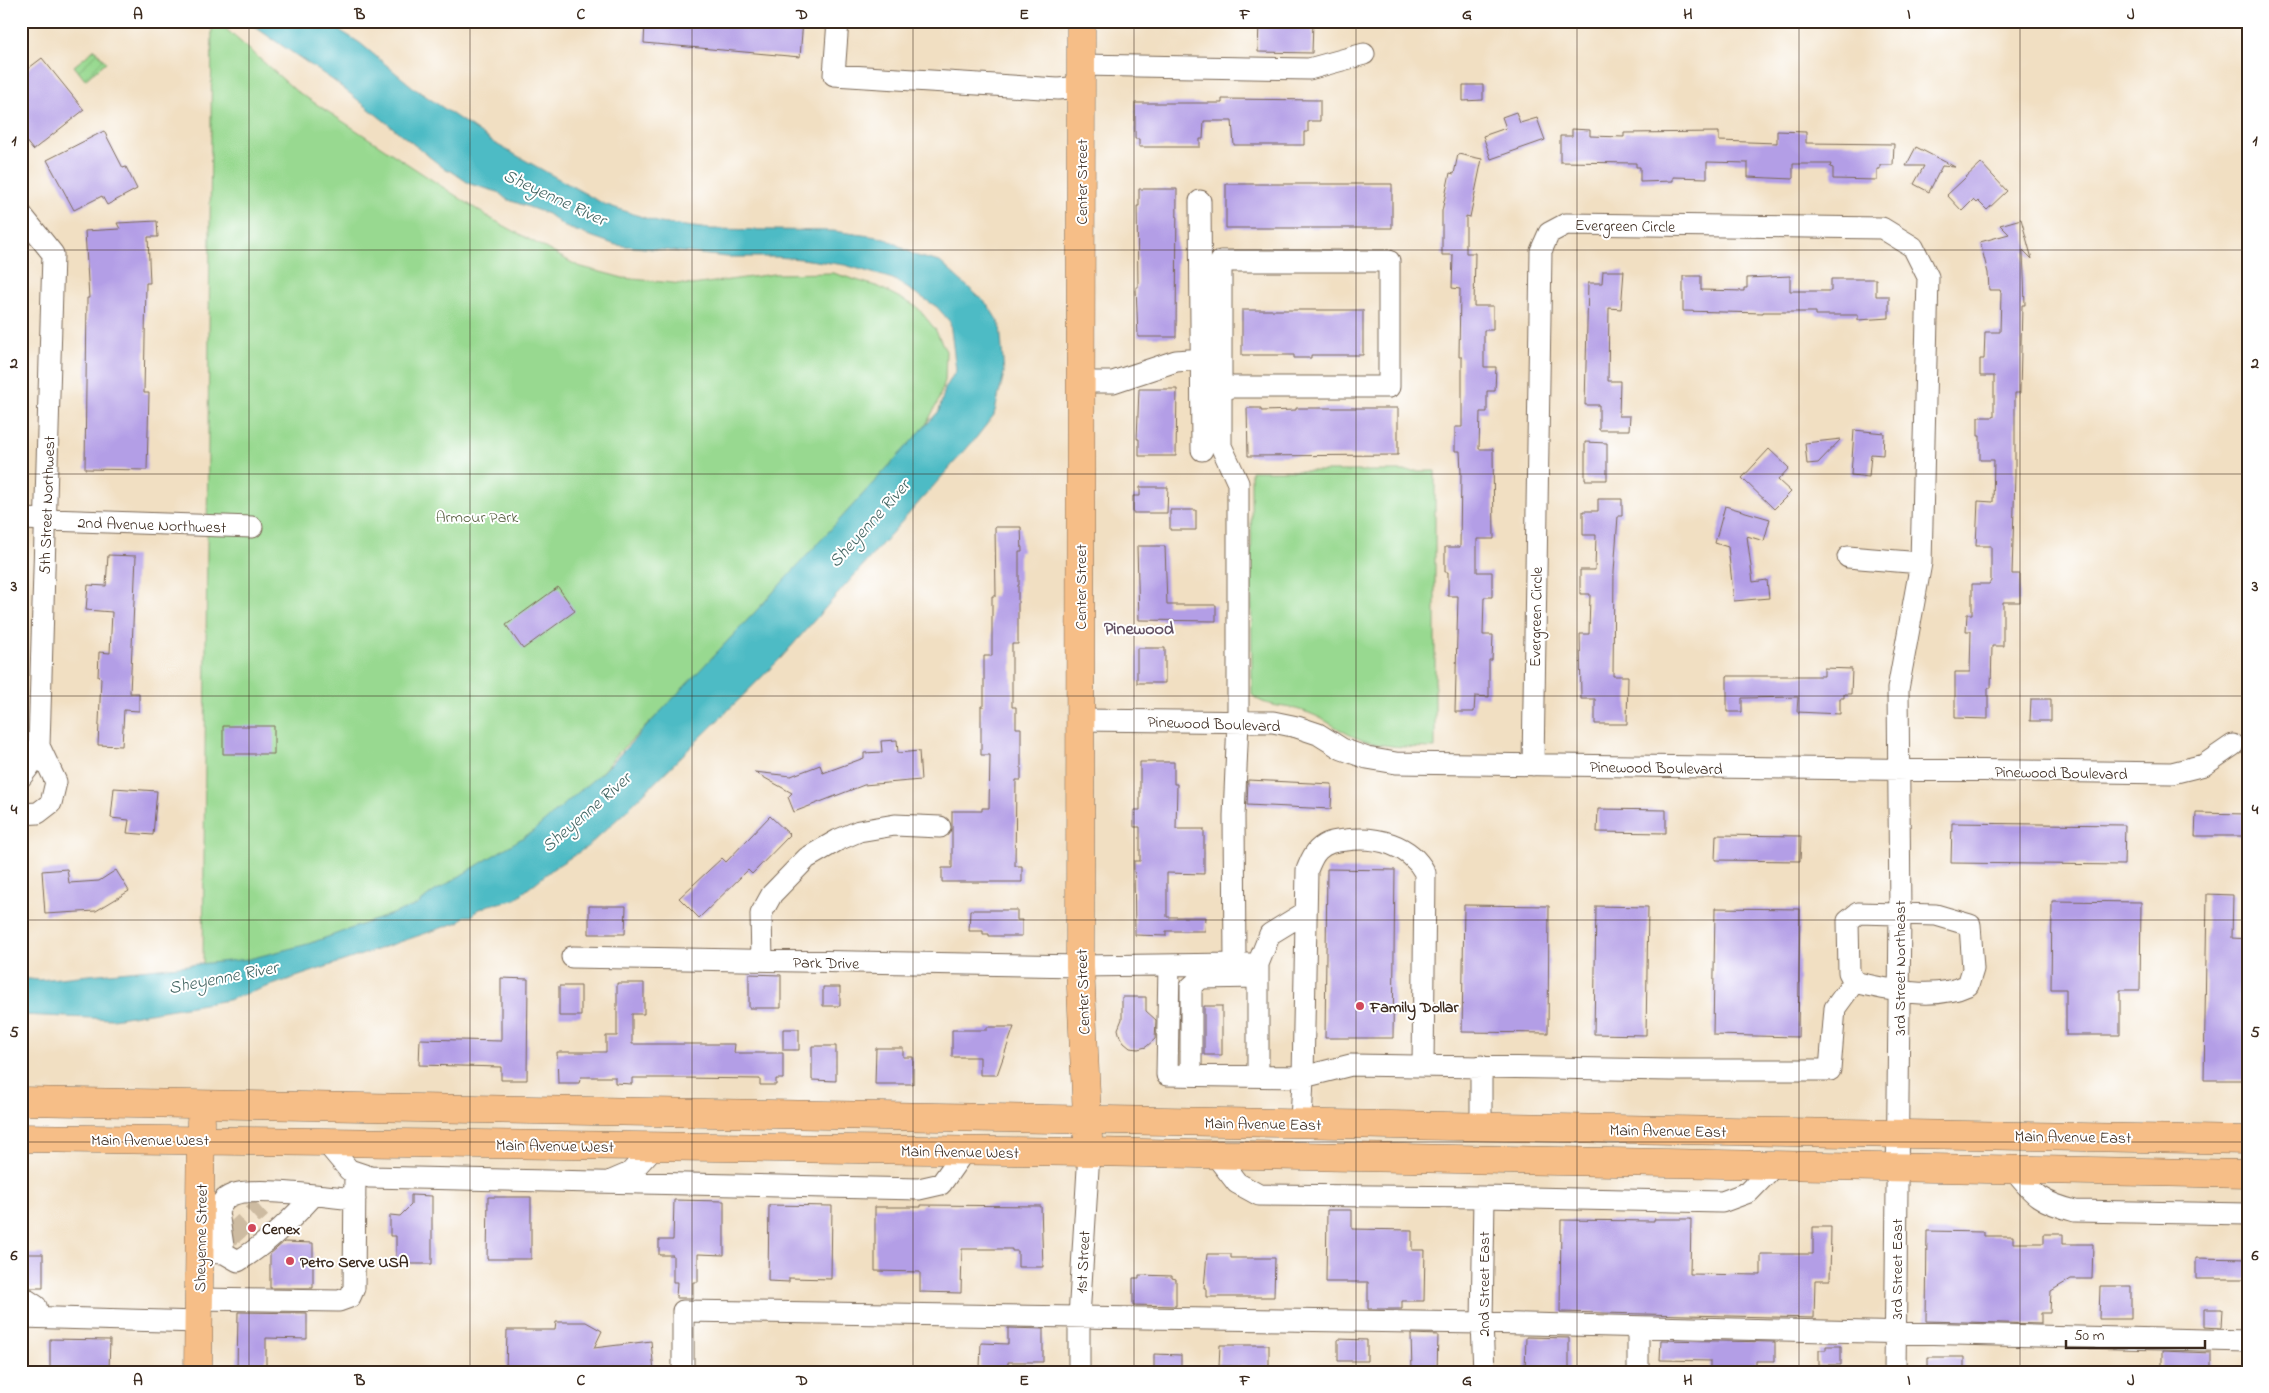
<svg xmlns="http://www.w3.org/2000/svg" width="2269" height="1393" font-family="'Indie Flower',sans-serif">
	<defs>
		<pattern id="garden-furrows" width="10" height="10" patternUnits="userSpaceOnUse" patternTransform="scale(1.25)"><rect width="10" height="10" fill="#98d990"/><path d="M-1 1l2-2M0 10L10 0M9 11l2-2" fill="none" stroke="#84ba7c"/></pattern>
	</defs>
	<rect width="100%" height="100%" fill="#fff"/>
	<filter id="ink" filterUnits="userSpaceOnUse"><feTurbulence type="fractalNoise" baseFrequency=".02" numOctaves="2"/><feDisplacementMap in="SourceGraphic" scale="10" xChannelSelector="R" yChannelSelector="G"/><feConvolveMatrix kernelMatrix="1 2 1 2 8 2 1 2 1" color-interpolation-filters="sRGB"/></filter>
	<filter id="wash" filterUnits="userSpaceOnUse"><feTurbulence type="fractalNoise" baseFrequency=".0096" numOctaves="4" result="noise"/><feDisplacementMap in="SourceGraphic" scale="20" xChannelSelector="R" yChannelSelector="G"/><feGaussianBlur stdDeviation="1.12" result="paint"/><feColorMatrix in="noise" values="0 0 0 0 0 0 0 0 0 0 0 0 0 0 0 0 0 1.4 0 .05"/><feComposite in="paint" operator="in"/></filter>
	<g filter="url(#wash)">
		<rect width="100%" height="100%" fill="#f1dfc2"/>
		<path fill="#98d990" stroke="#6a8257" d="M212,21H217L295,90L490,218L578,266L623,278L692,285L774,274L833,273L879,287L917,307L935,329L946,351L945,381L937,404L923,430L767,611L620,751L572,806L419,914L268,959L203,965Z
			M1251,471H1435V748C1406,747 1374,748 1348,734C1333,726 1320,716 1303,711C1286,705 1265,708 1252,695Z"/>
		<path fill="url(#garden-furrows)" stroke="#6a8257" d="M95,49L106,62L85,80L74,66Z"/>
		<path fill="#4dbbc5" stroke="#447272" d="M246,21H325L360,43L414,88L496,144L604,204L660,223L710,229L833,231L885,238L917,256L940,262L988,305L1000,325L1004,373L994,415L976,438L781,658L626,811L587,847L554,868L514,900L489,905L478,910L472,916H465L459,922L228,1000L113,1019L21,1015V978L39,980L249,959L308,944L417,905L432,893L532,832L609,766L756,611L939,411L945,389L956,370L950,322L937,307L893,279L845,265L802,259L777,257H727L616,245L565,227L548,214L506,199L498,192L470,184L451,171L446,170L334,81Z"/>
		<g id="blocks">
			<path fill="#b39ee6" d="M645,21H803L800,57L644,43Z
				M1259,21H1313L1312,53L1258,52Z
				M42,58L84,110L33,150L21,135V74Z
				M1463,85H1483V100L1463,101Z
				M1222,99L1320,100V121H1308V132H1304V145H1234L1232,121H1204L1203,139H1200V147H1139V139H1135V103H1222Z
				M1516,112L1520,123L1537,118L1545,140L1491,159L1483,136L1506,128L1502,117Z
				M1572,129L1590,130V136L1624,137V133L1719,132V141L1777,143V131L1806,132V143L1894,144L1893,165H1880V169H1877V180L1833,179V168L1830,167L1831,164H1793V179L1748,177V163L1707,162V178L1673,177V181L1640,182V167H1636V163L1560,162V136H1572Z
				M104,131L123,168L126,167L137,189L107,205L102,196L74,210L47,160Z
				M1916,147L1955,167L1942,166L1929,192L1914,184L1924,166H1906Z
				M1458,154L1482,159L1470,217L1466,216V253H1475L1474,306H1493V330H1484V367H1496L1495,391H1487V412H1480L1479,449H1493L1494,539H1477V572H1492V597H1484L1483,635H1493L1492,660H1489V697L1475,696L1474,712H1455L1458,596H1448V572H1445V547H1460L1461,473L1460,451H1455V427H1462V357H1459L1460,289L1452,288L1453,255H1442V211L1450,173L1454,174Z
				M1981,163L2007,191L1987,210L1978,201L1976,203L1973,200L1962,211L1947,195Z
				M1226,184H1392V228H1226Z
				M1139,189H1177L1176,337H1138L1136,287H1138L1137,206H1139Z
				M2021,219L2032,259L2023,250L2025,305H2022L2020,393H2015V475L2012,574H2020V602H2003V646H1992L1991,688H1988V719L1955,718V672H1970L1971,631H1966L1967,614H1972V584H1989L1991,581V546H1976L1978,501L1993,502L1994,460H1980V436H1978V417H1994V376H1980V359H1984L1985,332H2000L2001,293L2000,290H1989L1988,273L1980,242L2009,234L2000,225Z
				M157,221L158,237H148L150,283H146L144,393H149L147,470L85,469L87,298H89L85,231L120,229L117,223Z
				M1603,271H1624L1621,309L1609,308L1608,381H1620L1619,416H1630L1629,430H1599V405H1585L1588,283H1602Z
				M1683,276H1701V290L1744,291V288H1747V278L1790,276V291H1831V279H1876V296H1889V318L1858,320V315H1816V312H1763V313L1683,311Z
				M1242,310H1363V355H1311V358H1294V355H1242Z
				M1139,389H1177L1176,456H1139V439H1137Z
				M1247,408H1261V411L1296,410V408H1398V455L1248,456Z
				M1854,430L1884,433L1883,455L1871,454L1869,477L1851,475Z
				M1841,439L1818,463L1807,464L1805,443Z
				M1585,442L1607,443V480H1585Z
				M1769,449L1789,468L1778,480L1791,492L1774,509L1742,478Z
				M1140,487H1168L1167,513H1133V496H1140Z
				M1598,499H1622V516H1618L1614,572L1613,676H1628L1627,724H1595V699H1581L1580,634H1589L1590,594H1580V570H1595L1596,535H1583V511H1598Z
				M1725,506L1770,519L1764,541L1747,536L1753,582L1767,580L1769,598L1734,601L1728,547L1715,543Z
				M1170,510H1196V530H1170Z
				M995,527H1021L1022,552H1019V585H1018V644H1012V707H1016V728H1021V780H1016L1015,866H1022V882H942V868H952V811H982V808H989L990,755H981V706H984V656H992V596H996Z
				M1137,546H1165L1167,605H1216V621L1139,620Z
				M108,555L136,556L130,693H139V711L124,710L122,746L98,745L101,678L98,677L99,652L110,653L112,612L86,610L88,585L106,586Z
				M558,587L575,611L523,649L506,625Z
				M1137,648H1165V683H1137Z
				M1824,668L1852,669L1851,694H1844V698H1840V714L1797,712L1798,697L1742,698V712H1727V676H1824Z
				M2031,699H2051V721H2030Z
				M223,726H274V754H223Z
				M897,740L898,753L919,751L921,780L864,785L794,812L788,797L792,793L754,772L791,776L820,765L823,773L864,758V753L882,752L881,741Z
				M1140,762H1174V784H1177L1176,829H1204V874L1167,873V917H1206L1205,931H1166V936L1135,935L1134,861H1140V827H1134V810H1140Z
				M1248,780L1332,784L1331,809L1247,805Z
				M114,788L157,791L153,835L127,833L129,820L111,818Z
				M1598,809L1666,810V833L1597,832Z
				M2196,813L2248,814V836H2195Z
				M770,816L790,835L752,874L748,870L699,918L679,898L722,858L726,862Z
				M1952,823L2125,825L2124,865L1951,863Z
				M1716,835L1801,836L1800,861L1715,860Z
				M67,869L69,883L99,881L116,870L129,891L96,911L45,914L42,871Z
				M1327,869L1395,870L1393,1038H1325Z
				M2207,894L2233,895L2232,938L2248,939V1080H2204Z
				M2052,901L2141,902L2140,990H2120V1035H2066V989H2051Z
				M1464,905L1549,906L1548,1033L1462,1032Z
				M589,906H626L625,934H589Z
				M1596,906L1648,907L1646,1035L1594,1034Z
				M1715,908L1800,909L1798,1037L1713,1035Z
				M970,910H1017V920H1022V936H989V934H983V931H969Z
				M749,974L781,975V1008H749Z
				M501,978L528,979L527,1080H501V1067L419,1065L420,1039L501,1041Z
				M617,983H644V1014H632V1044H735L734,1053H783V1079H776V1085H760V1079L683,1078H632V1084L615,1083V1077H581L579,1083H558L557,1052H606V1036H617Z
				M559,986H581V1016H559Z
				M823,987H840V1006H823Z
				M1122,997H1146V1011L1156,1020L1155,1039L1146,1047L1138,1049L1130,1048L1124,1043L1120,1037L1118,1029L1122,1019Z
				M1204,1006H1222V1055H1204Z
				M987,1027H1014L997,1075H980V1057H952V1030H987Z
				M783,1029H799V1050H783Z
				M812,1046H836V1081L812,1080Z
				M876,1048H903V1057H913V1084H875Z
				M411,1195L432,1196V1264H396V1236H390V1215L400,1216L411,1205Z
				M488,1197H531V1259H487Z
				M674,1200L724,1201V1255L698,1254V1282H693V1298H676L677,1282H673V1255H659V1240H673Z
				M769,1205L832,1206L831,1279L789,1278V1282L768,1281Z
				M921,1205L1041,1206L1043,1267H1018V1251H1012V1249H962L961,1293L920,1292V1272L875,1271V1207H921Z
				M1327,1210H1352V1229L1412,1230V1250H1425L1424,1301H1402V1309H1368V1282H1326Z
				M1654,1219H1691L1690,1274L1761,1275V1254H1813V1227H1831L1830,1280H1815L1814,1318L1560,1312L1561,1220L1654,1221Z
				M1927,1231L1984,1232V1236H2013V1243H2044V1234H2063V1244H2093L2092,1279H2071L2051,1291L2050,1313H2041V1324L1926,1321Z
				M284,1242L313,1243V1288H270V1254Z
				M21,1254H43V1288H31L21,1284Z
				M1207,1254H1231V1258H1275L1274,1297H1206V1288H1204Z
				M2196,1258L2248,1259V1279H2196Z
				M1139,1275L1172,1276V1278L1176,1279V1306L1133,1305V1278H1139Z
				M2100,1286H2131V1319H2099Z
				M2204,1309H2222L2221,1328L2204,1327Z
				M238,1312L307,1313V1339L266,1338V1372H237Z
				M556,1322H586L602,1331L594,1348L651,1341L654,1372H506L507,1330H555Z
				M1008,1328L1043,1329V1362H1008V1368L980,1367L981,1343L1008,1344Z
				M1411,1334L1438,1335L1437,1372H1412Z
				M1526,1337L1569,1338V1372H1525Z
				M50,1339L110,1340L109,1369H100V1372H50Z
				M1338,1339L1367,1340V1361H1338Z
				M1661,1340L1775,1342V1361H1756V1372H1710V1361L1660,1360Z
				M1220,1345H1269V1367L1219,1366Z
				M1826,1346H1841V1365H1819V1350H1826Z
				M2162,1351L2211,1353V1370L2162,1372Z
				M1154,1354L1181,1355V1372H1154Z
				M1928,1357H1964V1372H1928Z"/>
		</g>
	</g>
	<g filter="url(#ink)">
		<use href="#blocks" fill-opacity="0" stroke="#7b6957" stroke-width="1"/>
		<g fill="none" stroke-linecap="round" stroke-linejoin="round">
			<path stroke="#cdbba1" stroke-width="21" stroke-dasharray="21 11" stroke-linecap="butt" d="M229,1237L261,1208"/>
			<g stroke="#7b6957" stroke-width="23">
				<path id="minor" d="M838,21L834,75L1058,89L1081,87
					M1081,65L1309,69L1364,54
					M1200,201L1202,450
					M21,214L53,254L39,746L56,782L51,803L38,813L21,814
					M1081,382H1113L1176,361L1201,359
					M21,519L252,527
					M1848,557L1921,563
					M1080,720L1273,722L1297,727L1318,734L1342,749L1367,758L1396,763L2172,773L2204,765L2233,745
					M1533,765L1541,251L1549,233L1566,224L1882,228L1913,247L1928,277L1921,563L1898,689L1900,913L1895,1372
					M21,777L31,764L39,746
					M1858,913L1936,915L1970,925L1973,969L1968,985C1934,1001 1889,990 1854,982L1849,972L1848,921Z
					M572,957L1080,966L1235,964L1234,816L1238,721V483L1221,446V261H1389V387H1221
					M762,960L761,914L772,894L807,858L838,840L859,831L895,825L940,827
					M1245,964H1258L1270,934L1306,912
					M1258,964V1076
					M1169,965L1167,1075L1303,1077L1307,870C1310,863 1312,856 1318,850C1326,842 1335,841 1346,840C1376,836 1410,844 1425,873L1423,1066
					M1481,1066V1127
					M1191,1075V987L1201,978L1258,977
					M1301,1123L1303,1077L1351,1065L1671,1070H1830L1835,1008L1854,982
					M324,1140L349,1170L370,1177L919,1189L941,1184L965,1150
					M1216,1156L1237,1183L1259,1195L1484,1197L1722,1202L1749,1192L1776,1164
					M2013,1169C2034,1196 2041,1202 2075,1211L2248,1214
					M609,1182L630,1173L655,1146
					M1484,1197L1482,1323L1484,1372
					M199,1252L224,1253L218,1212C220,1204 224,1198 232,1195C252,1186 330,1197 355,1199
					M224,1253L238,1261C266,1245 291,1220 313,1196
					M21,1296L36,1306L39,1317
					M199,1299L339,1301L350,1297L354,1288L355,1172
					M21,1317L199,1322
					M683,1372V1311L1482,1323L2248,1341
					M1079,1372V1318L1089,1152
					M1638,1372V1327"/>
			</g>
			<g stroke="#7b6957" stroke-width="29">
				<path id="major" d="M1081,21L1080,966L1088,1138
					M21,1101L2248,1140
					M21,1138L1089,1152L2248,1174
					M198,1372L201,1121"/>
			</g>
			<use href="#minor" stroke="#fff" stroke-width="21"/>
			<use href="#major" stroke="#f6be87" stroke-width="28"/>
		</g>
	</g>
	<path fill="none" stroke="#3b2a1e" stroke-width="1" stroke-opacity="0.55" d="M249,21V1372M470,21V1372M692,21V1372M913,21V1372M1134,21V1372M1356,21V1372M1577,21V1372M1799,21V1372M2020,21V1372M21,250H2248M21,474H2248M21,696H2248M21,920H2248M21,1142H2248"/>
	<g fill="#d1495b" stroke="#fff" stroke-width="2">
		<circle cx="1360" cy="1006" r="5"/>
		<circle cx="252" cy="1228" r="5"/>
		<circle cx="290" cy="1261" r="5"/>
	</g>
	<g text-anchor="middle" stroke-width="4" stroke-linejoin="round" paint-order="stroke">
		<g font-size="16" fill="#3b2a1e" stroke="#fff">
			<text transform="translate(1081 182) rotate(-90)" y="6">Center Street</text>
			<text transform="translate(1625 225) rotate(1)" y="6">Evergreen Circle</text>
			<text transform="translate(46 505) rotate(-88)" y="6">5th Street Northwest</text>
			<text transform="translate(152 524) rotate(2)" y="6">2nd Avenue Northwest</text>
			<text transform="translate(1080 587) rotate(-90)" y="6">Center Street</text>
			<text transform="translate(1535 617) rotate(-89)" y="6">Evergreen Circle</text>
			<text transform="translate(1214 723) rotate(2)" y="6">Pinewood Boulevard</text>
			<text transform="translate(1656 767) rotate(1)" y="6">Pinewood Boulevard</text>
			<text transform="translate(2061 772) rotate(1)" y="6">Pinewood Boulevard</text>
			<text transform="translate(826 962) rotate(1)" y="6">Park Drive</text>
			<text transform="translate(1899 968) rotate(-90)" y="6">3rd Street Northeast</text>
			<text transform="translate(1082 992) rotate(-92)" y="6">Center Street</text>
			<text transform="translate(1263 1123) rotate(1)" y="6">Main Avenue East</text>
			<text transform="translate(1668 1130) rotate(1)" y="6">Main Avenue East</text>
			<text transform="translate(2073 1136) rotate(1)" y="6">Main Avenue East</text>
			<text x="150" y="1145">Main Avenue West</text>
			<text transform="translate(555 1145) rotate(1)" y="6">Main Avenue West</text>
			<text transform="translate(960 1151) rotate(1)" y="6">Main Avenue West</text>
			<text transform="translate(200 1238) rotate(-89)" y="6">Sheyenne Street</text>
			<text transform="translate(1082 1262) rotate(-87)" y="6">1st Street</text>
			<text transform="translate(1896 1269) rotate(-90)" y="6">3rd Street East</text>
			<text transform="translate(1483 1284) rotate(-90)" y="6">2nd Street East</text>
		</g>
		<g font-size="16" fill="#575f40" stroke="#fff">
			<text x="477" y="522">Armour Park</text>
		</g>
		<g font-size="16" font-weight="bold" fill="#3b2a1e" stroke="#fff" text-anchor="start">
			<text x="1370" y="1012">Family Dollar</text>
			<text x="262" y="1234">Cenex</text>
			<text x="300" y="1267">Petro Serve USA</text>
		</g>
		<g font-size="18" font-style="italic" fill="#426461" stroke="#fff">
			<text transform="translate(555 197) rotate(25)" y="6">Sheyenne River</text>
			<text transform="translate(869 523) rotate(-48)" y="6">Sheyenne River</text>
			<text transform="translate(586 812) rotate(-41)" y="6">Sheyenne River</text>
			<text transform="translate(223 977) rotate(-11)" y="6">Sheyenne River</text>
		</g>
		<g font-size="18" font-weight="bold" fill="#655364" stroke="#fff">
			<text x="1139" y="634">Pinewood</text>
		</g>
	</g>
	<rect width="2269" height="1393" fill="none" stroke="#fff" stroke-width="55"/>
	<path d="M2066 1340v8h139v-8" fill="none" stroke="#3b2a1e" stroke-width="2.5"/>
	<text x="2074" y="1340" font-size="15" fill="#3b2a1e" stroke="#ffffff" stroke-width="4" paint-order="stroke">50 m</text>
	<rect x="28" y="28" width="2214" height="1338" fill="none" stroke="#3b2a1e" stroke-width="2"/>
	<g font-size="16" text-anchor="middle" font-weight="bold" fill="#3b2a1e">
		<text x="138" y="19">A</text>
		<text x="360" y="19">B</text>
		<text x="581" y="19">C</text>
		<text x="802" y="19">D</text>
		<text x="1024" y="19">E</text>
		<text x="1245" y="19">F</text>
		<text x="1467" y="19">G</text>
		<text x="1688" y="19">H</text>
		<text x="1909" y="19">I</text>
		<text x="2131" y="19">J</text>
		<text x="14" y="145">1</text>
		<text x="2255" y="145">1</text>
		<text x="14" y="368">2</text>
		<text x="2255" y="368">2</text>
		<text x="14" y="591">3</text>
		<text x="2255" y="591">3</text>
		<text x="14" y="814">4</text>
		<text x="2255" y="814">4</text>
		<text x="14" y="1037">5</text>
		<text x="2255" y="1037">5</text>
		<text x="14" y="1260">6</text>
		<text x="2255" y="1260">6</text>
		<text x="138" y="1385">A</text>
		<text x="360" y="1385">B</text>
		<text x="581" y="1385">C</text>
		<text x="802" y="1385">D</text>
		<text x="1024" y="1385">E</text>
		<text x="1245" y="1385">F</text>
		<text x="1467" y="1385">G</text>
		<text x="1688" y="1385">H</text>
		<text x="1909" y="1385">I</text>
		<text x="2131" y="1385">J</text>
	</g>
</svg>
